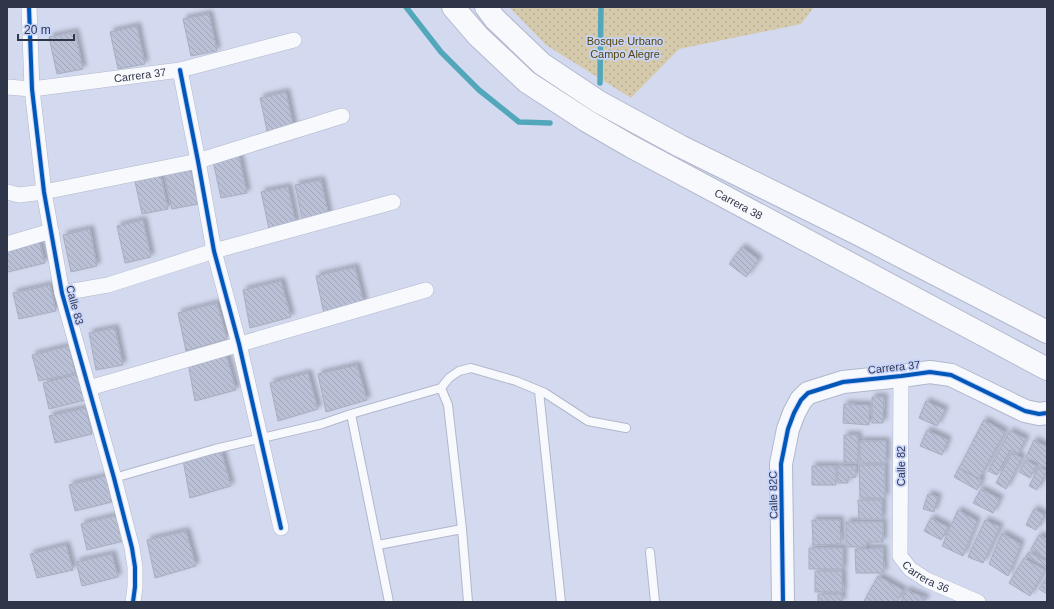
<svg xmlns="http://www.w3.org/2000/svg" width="1054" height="609" font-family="Helvetica,sans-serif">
	<defs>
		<pattern id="grass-dots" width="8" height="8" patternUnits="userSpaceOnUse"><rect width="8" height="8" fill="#d5caab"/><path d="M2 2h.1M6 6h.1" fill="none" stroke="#b7ae95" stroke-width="1.8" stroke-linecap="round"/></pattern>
		<pattern id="building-back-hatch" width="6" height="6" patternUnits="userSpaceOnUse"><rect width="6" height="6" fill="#bac1d6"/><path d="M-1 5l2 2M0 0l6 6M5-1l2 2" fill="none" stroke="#a0a6b9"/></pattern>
		<filter id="shadow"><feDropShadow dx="3.5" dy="-3.5" stdDeviation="2" flood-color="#0004"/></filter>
	</defs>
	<rect width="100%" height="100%" fill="#d3daf0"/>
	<path fill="url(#grass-dots)" d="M509,7H814L801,24L679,49L631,98L546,45Z"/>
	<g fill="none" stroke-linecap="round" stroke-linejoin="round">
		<path stroke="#53a7ba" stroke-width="5.5" d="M406,7L441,52L479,90L519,122L550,123
			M600,83L601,7"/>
	</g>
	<path fill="url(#building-back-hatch)" stroke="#a8adc1" filter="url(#shadow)" d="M209,14L217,51L191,56L183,19Z
		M137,26L145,64L118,69L110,32Z
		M75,32L83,69L57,74L49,37Z
		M286,92L294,129L268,135L260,98Z
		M239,156L247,193L221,198L213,161Z
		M190,167L198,204L172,209L164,173Z
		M160,172L168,209L142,214L134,177Z
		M321,180L329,217L303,222L295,185Z
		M288,187L296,224L269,229L261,192Z
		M143,220L151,257L125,263L117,226Z
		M90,229L97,266L71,272L63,235Z
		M38,237L45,263L8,272L7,268V245Z
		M742,247L759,260L746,277L729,264Z
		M355,267L364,303L324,314L316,276Z
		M281,281L291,317L250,328L243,290Z
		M50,285L56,311L19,319L13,293Z
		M217,303L227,339L186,351L178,313Z
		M115,328L123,365L96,370L89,333Z
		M69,346L75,373L39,381L32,355Z
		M226,354L236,390L195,401L188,363Z
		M357,365L367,400L326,412L318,374Z
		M308,373L318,409L278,421L270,383Z
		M79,374L86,400L49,409L43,383Z
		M872,397H884L883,423H872Z
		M926,401L945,410L937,426L919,418Z
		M844,404L870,405L869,425L843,423Z
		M86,408L92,434L55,443L49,416Z
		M984,420L1005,432L979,479L959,468Z
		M927,430L948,440L942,455L920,446Z
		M1010,431L1026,439L1018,454L1010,450L997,475L988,471Z
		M844,435H858V463H844Z
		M1034,440L1047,447V468L1026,457Z
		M860,441H886V463H860Z
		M221,450L231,486L190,498L183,460Z
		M1012,453L1022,458L1006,489L996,483Z
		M1026,460L1036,466L1030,478L1019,472Z
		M859,465H885V498H860Z
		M812,466H836V485H812Z
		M838,466H856V477L848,478V483H838Z
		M1039,467L1047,471L1037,490L1029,486Z
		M959,468L982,480L977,490L954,477Z
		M106,476L112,502L75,511L69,485Z
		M981,489L1000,499L993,513L973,503Z
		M928,494L938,497L934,512L923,509Z
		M858,500H882V519H859Z
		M1034,509L1045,515L1036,530L1026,525Z
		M958,510L977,521L963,556L942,546Z
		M118,515L124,541L87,550L81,524Z
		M931,518L948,527L941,540L924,531Z
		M812,520H840L841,544L813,545Z
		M985,520L1000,527L983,563L968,557Z
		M846,522H883V542H866V547H846Z
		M186,531L196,566L155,578L147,540Z
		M1002,533L1021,544L1008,576L989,564Z
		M1039,535L1047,539V559L1031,549Z
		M66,545L73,570L37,578L30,554Z
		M809,548H843V569H809Z
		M883,548L884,573H856L855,549Z
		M1029,552L1047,562V568L1026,556Z
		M112,554L118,577L82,586L76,562Z
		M1024,558L1045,570L1030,596L1009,583Z
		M815,571H842L843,592H815Z
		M878,576L903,590L897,602H866L864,601Z
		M1047,577V594L1039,589Z
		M906,590L926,598L924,602H901Z
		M818,594H842V602H818Z"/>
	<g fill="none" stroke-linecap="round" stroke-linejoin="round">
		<g stroke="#b1b7cb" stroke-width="10">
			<path id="lane" d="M441,388L448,405L462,529L468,602
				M539,391L561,602
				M351,414L389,602
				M114,478L215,449L322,424L351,414L441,388L449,378L459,371L471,368L516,381L545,393L588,421L626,428
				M378,545L462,529
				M650,552L655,602"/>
		</g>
		<g stroke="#b1b7cb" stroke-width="16">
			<g id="street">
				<path d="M29,7L32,89L44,192L62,293L114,478L132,548L135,567V587L133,602"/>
				<path d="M180,70L198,161L214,251L239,344L281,528"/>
				<path id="s1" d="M7,87L32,89L180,70L294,40"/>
				<path d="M7,192L19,195L44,192L198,161L342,116"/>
				<path d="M7,244L51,231"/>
				<path d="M62,293L108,285L214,251L393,202"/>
				<path id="s2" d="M901,376L900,556L910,569L927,580L978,602"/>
				<path d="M89,388L426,290"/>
			</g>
		</g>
		<g stroke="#b1b7cb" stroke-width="24">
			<g id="secondary">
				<path id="s3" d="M453,7L478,36L527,82L587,121L632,147L1047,369"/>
				<path d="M486,7L495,19L542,64L599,102L680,146L860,235L1047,332"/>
				<path d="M783,602L781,464L788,429L794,413L801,400L808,393L843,382L901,376L930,372L951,375L1025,411L1039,414L1047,413"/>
			</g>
		</g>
		<use href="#lane" stroke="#f8f9fd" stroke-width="8"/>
		<use href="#street" stroke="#f8f9fd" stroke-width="15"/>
		<use href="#secondary" stroke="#f8f9fd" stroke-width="22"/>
		<g stroke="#c7d4fc" stroke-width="6">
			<path id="cycleway" d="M29,7L32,89L44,192L62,293L114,478L132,548L135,567V587L133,602
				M180,70L198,161L214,251L239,344L281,528
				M783,602L781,464L788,429L794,413L801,400L808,393L843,382L901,376L930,372L951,375L1025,411L1039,414L1047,413"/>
		</g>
		<use href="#cycleway" stroke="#0057b8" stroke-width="4"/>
	</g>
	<g text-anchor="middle" stroke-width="3.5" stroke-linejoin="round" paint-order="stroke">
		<g font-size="11" fill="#584709" stroke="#c7d4fc">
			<text x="625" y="45">Bosque Urbano<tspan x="625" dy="13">Campo Alegre</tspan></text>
		</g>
		<g font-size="11" fill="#30364a" stroke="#c7d4fc">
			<text dy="4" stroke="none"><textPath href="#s1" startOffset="134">Carrera 37</textPath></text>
			<text dy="4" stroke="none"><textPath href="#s3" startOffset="350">Carrera 38</textPath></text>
			<text transform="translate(75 305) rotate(75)" y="4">Calle 83</text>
			<text transform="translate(894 367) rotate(-6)" y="4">Carrera 37</text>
			<text transform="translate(901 466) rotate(-90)" y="4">Calle 82</text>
			<text transform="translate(773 495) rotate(-91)" y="4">Calle 82C</text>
			<text dy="4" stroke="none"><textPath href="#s2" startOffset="214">Carrera 36</textPath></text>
		</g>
	</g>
	<rect width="1054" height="609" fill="none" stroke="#30364a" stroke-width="16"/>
	<path d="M18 34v6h56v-6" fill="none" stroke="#30364a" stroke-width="2"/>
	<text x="24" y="34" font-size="12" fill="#30364a" stroke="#c7d4fc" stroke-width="3" paint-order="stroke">20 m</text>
</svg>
